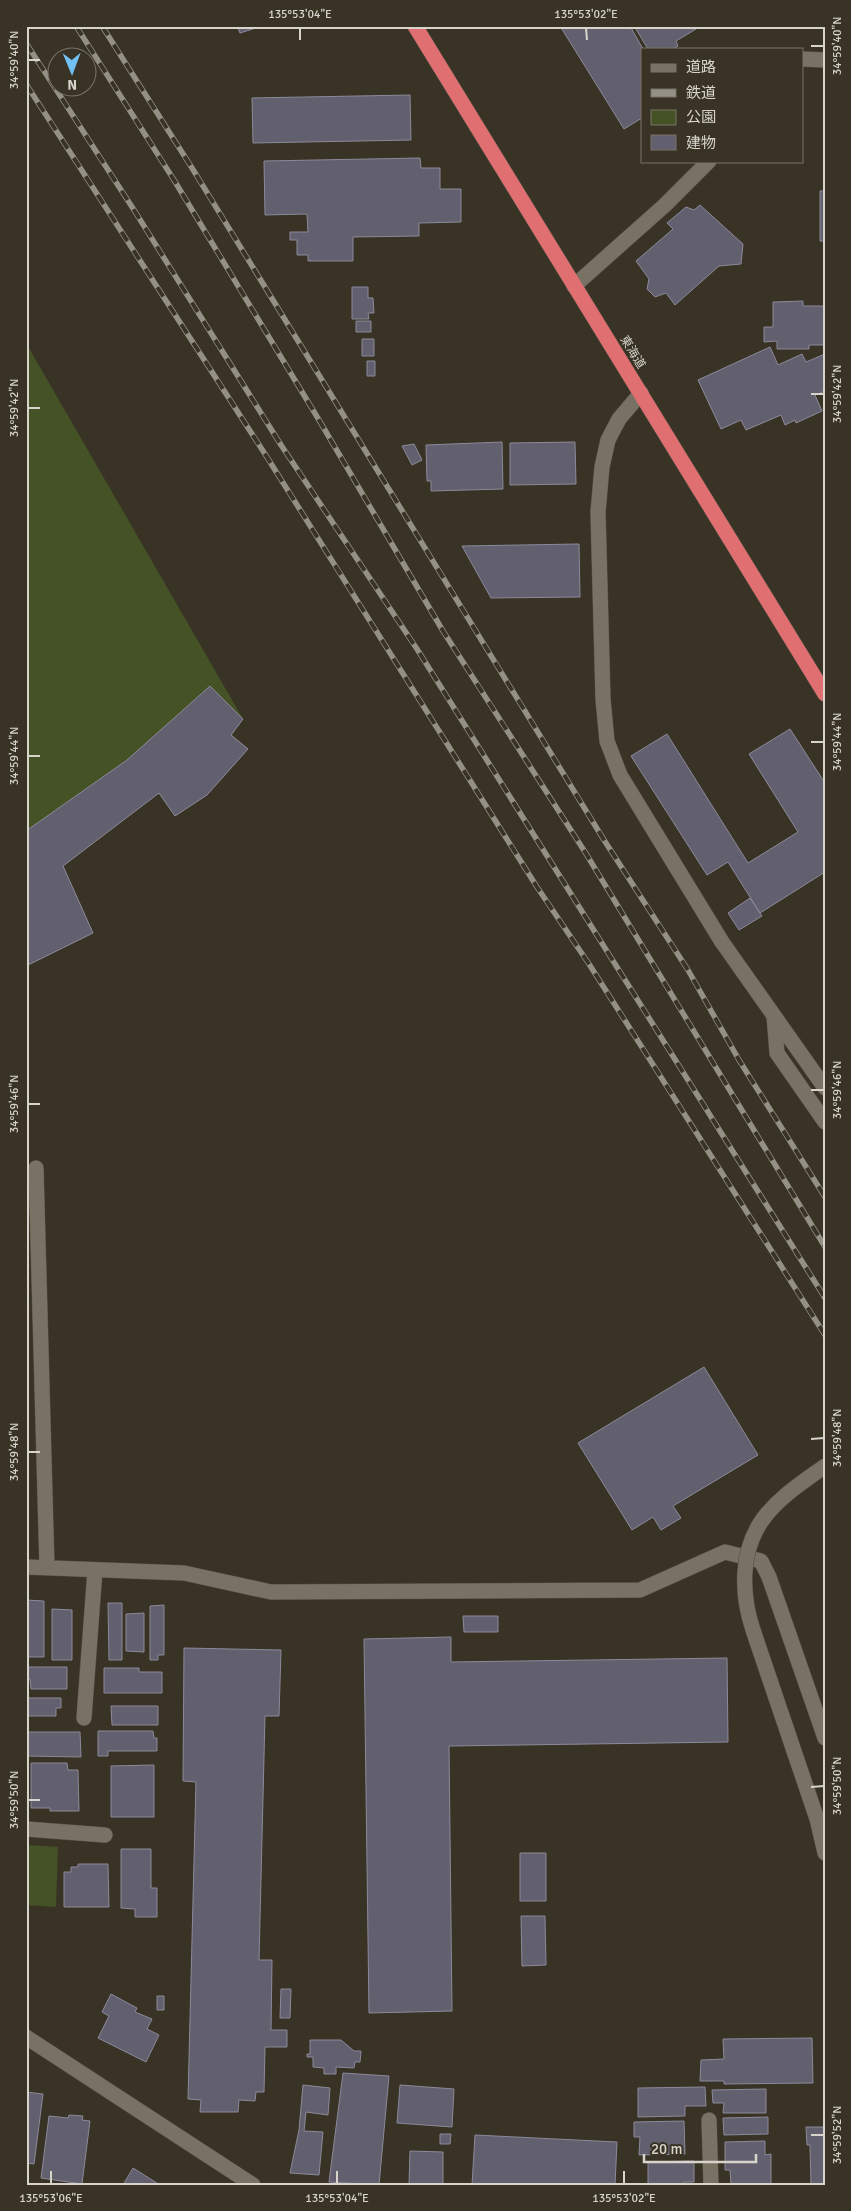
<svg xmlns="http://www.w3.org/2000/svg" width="851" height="2211" font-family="Signika,'Noto Sans JP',sans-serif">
	<rect width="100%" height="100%" fill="#393326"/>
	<path fill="#445226" d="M26,343L243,719L232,735L248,749L207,795L175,816L158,793L63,866L93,933L26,966Z
		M26,1845L58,1847L56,1907L26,1905Z"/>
	<path fill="#62606f" stroke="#8c8a9a" d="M237,26H262L240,33Z
		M560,26H630L643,49L642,118L624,129Z
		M634,26H701L676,41L678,46L673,49H648Z
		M410,95L411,140L253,143L252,98Z
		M420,158L421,168H440V189H461V222L419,223V236L353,237V261H308V255H297V240H290V232H308L307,214L265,215L264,161Z
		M820,191H825V241H820Z
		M700,205L743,244L741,264L719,266L675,305L666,293L655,297L647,289L649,279L636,261L673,229L667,223L686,207L694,210Z
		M352,287H368V298H373L374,313H368L369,319H352Z
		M803,301V306H825V345H809V349H777V341L764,342V327H773V302Z
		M356,321H371V332H356Z
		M362,339H374V356H362Z
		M770,347L778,365L802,354L806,362L825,354V391L815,395L822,411L796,423L795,420L785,425L781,415L746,430L741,420L721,429L698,380Z
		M367,361H375V376H367Z
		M502,442L503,489L431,491V481H427L426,445Z
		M575,442L576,484L510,485V443Z
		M414,444L422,460L412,465L402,446Z
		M579,544L580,597L491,598L462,546Z
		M210,686L243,719L231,735L248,749L207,795L175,816L159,793L63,866L93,933L26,966V831L127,760Z
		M790,729L825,783V872L760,913L728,862L707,875L631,756L667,734L748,863L798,832L749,754Z
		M750,898L762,916L739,930L728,913Z
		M704,1367L758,1455L673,1506L681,1518L661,1530L653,1517L632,1530L578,1443Z
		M26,1600L44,1601V1657H26Z
		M108,1603H122V1660H109Z
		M164,1605V1655H158V1660H150V1606Z
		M52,1609L72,1610V1660H52Z
		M144,1613V1652L126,1651V1614Z
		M463,1616H498V1632H464Z
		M451,1637V1662L727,1658L728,1742L449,1746L452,2011L369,2013L364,1639Z
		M184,1648L281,1650L279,1716H265L259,1960H272L271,2030H287V2047H265L264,2092H256L255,2101L239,2100L238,2112H200L201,2100L188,2099L196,1782L183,1781Z
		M26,1667H67V1689H31L30,1679H26Z
		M104,1668H139V1672H162V1693H104Z
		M26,1698H61V1708H56V1716H26Z
		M111,1706H158V1725H112Z
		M98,1731H153L154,1738H157V1751H108V1756H98Z
		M28,1732H80L81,1757L26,1756V1736H28Z
		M31,1763H67L68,1770H78L79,1811H50V1808H31Z
		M154,1765V1817H111V1766Z
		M121,1849H151V1888H157V1917H135V1909L121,1908Z
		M520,1853H546V1901H520Z
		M78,1864H108L109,1907H64V1872H71V1867H78Z
		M521,1916H545L546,1965L522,1966Z
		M281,1989H291L290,2018H280Z
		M111,1994L137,2008L135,2012L152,2019L147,2029L159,2035L146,2062L98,2038L109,2016L102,2012Z
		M157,1996H164V2010H157Z
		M812,2038L813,2083L724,2084V2081H700L701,2060L724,2059L723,2039Z
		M310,2040H341L354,2051H361L360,2062H355L354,2068L336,2067V2074H324V2068L313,2067V2057H307V2054H310Z
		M343,2073L389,2076L379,2185L329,2182Z
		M303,2085L330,2088L328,2115L306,2112L304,2131L323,2132L319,2175L290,2173L299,2130Z
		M400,2085L454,2089L452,2127L397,2123Z
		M705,2087L706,2106H685V2116L638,2117V2088Z
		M766,2089V2113H723L724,2103H713L712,2090Z
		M26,2092L43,2094L34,2164L26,2163Z
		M69,2115L83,2116L82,2120L90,2121L82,2184L41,2178L49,2116L68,2118Z
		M768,2117V2134L724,2135L723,2118Z
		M684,2121L685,2154L639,2155L640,2137H634V2122Z
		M806,2127H825L824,2185H811L810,2145H807Z
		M440,2134H451L450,2144H440Z
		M475,2135L617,2142L615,2185H472Z
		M765,2141V2155L771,2154V2185H731L730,2170H725V2142Z
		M410,2151L443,2152V2185H409Z
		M694,2161V2182H684V2185H648V2162Z
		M133,2168L160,2185H123Z"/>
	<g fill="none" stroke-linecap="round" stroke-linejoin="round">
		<g stroke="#544e43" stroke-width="16">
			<path id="minor" d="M802,59L825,60
				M574,286L665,205L709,161
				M641,393L619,419L608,440L602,467L598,512L603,699L607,741L620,775L722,942L825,1088
				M774,1016L777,1053L825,1122
				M36,1168L47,1568
				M26,1567L184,1573L271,1592L640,1590L725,1552L761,1561L769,1577L825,1738
				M753,1630L817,1819L825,1853
				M84,1718L95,1570
				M26,1829L105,1835
				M26,2037L253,2185
				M709,2120L711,2185"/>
		</g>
		<g stroke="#544e43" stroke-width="16">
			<path id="highway" d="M415,26L825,694"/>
		</g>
		<use href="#minor" stroke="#797163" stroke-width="15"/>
		<use href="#highway" stroke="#df6f71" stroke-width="15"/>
		<g stroke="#959086" stroke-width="5.5">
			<path id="rail" d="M76,26L174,180L319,420L443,631L585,852L825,1247
				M102,26L192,168L604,840L688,970L739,1060L825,1197
				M26,43L134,210L281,445L417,649L825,1298
				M26,84L265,454L537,887L589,964L825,1335"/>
		</g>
		<use href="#rail" stroke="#393326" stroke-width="4" stroke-dasharray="11" stroke-linecap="butt"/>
		<g stroke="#544e43" stroke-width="16" stroke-linecap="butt">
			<path id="minor-bridge" d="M753,1630C741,1594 740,1551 763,1519C779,1497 803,1482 825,1466"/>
		</g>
		<use href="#minor-bridge" stroke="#797163" stroke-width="15"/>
	</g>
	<path fill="none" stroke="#d8d4cc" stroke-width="2" d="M300,28V40M586,28L587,40M811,46H824M28,60H40M811,394H824M28,408H40M811,742H824M28,756H40M811,1090H824M28,1104H40M811,1439L824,1438M28,1452H40M811,1787L824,1786M28,1800H40M811,2135H824M51,2171V2184M337,2171V2184M624,2171V2184"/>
	<g text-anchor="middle" stroke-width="4.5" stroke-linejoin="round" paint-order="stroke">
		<g font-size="12" fill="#d8d4cc" stroke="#393326">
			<text transform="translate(633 352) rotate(58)" y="4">東海道</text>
		</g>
	</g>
	<rect width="851" height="2211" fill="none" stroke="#393326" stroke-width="55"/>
	<rect x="641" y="48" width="162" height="115" fill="#393326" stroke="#797368"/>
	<rect x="651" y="64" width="25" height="8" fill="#797163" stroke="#797368"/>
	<text x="686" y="72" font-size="15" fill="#d8d4cc">道路</text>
	<rect x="651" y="89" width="25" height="8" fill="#959086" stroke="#797368"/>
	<text x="686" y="98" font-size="15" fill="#d8d4cc">鉄道</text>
	<rect x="651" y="110" width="25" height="15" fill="#445226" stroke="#797368"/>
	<text x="686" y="122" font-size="15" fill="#d8d4cc">公園</text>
	<rect x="651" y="135" width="25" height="15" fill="#62606f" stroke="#797368"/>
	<text x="686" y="148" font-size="15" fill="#d8d4cc">建物</text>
	<g transform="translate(72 72) rotate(179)"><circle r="24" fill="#393326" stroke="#797368"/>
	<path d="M0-4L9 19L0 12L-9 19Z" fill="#72c1f5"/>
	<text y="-8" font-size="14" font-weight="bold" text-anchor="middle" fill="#d8d4cc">N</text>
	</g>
	<path d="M644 2154v8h112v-8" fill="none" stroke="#d8d4cc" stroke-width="2.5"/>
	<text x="651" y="2154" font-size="15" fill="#d8d4cc" stroke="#393326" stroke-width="4" paint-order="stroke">20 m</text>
	<rect x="28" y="28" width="796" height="2156" fill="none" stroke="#d8d4cc" stroke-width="2"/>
	<g font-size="12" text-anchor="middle" fill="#d8d4cc">
		<text x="300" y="18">135°53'04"E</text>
		<text x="586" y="18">135°53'02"E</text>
		<text transform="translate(837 46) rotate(-90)" y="4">34°59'40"N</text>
		<text transform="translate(14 60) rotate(-90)" y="4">34°59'40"N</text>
		<text transform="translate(837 394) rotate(-90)" y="4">34°59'42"N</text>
		<text transform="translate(14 408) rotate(-90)" y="4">34°59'42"N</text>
		<text transform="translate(837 742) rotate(-90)" y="4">34°59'44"N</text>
		<text transform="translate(14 756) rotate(-90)" y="4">34°59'44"N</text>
		<text transform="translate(837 1090) rotate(-90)" y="4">34°59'46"N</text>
		<text transform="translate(14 1104) rotate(-90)" y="4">34°59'46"N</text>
		<text transform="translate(837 1438) rotate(-90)" y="4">34°59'48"N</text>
		<text transform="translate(14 1452) rotate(-90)" y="4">34°59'48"N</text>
		<text transform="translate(837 1786) rotate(-90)" y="4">34°59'50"N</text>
		<text transform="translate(14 1800) rotate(-90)" y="4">34°59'50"N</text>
		<text transform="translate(837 2135) rotate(-90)" y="4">34°59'52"N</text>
		<text x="51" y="2202">135°53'06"E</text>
		<text x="337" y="2202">135°53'04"E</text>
		<text x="624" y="2202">135°53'02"E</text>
	</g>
</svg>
